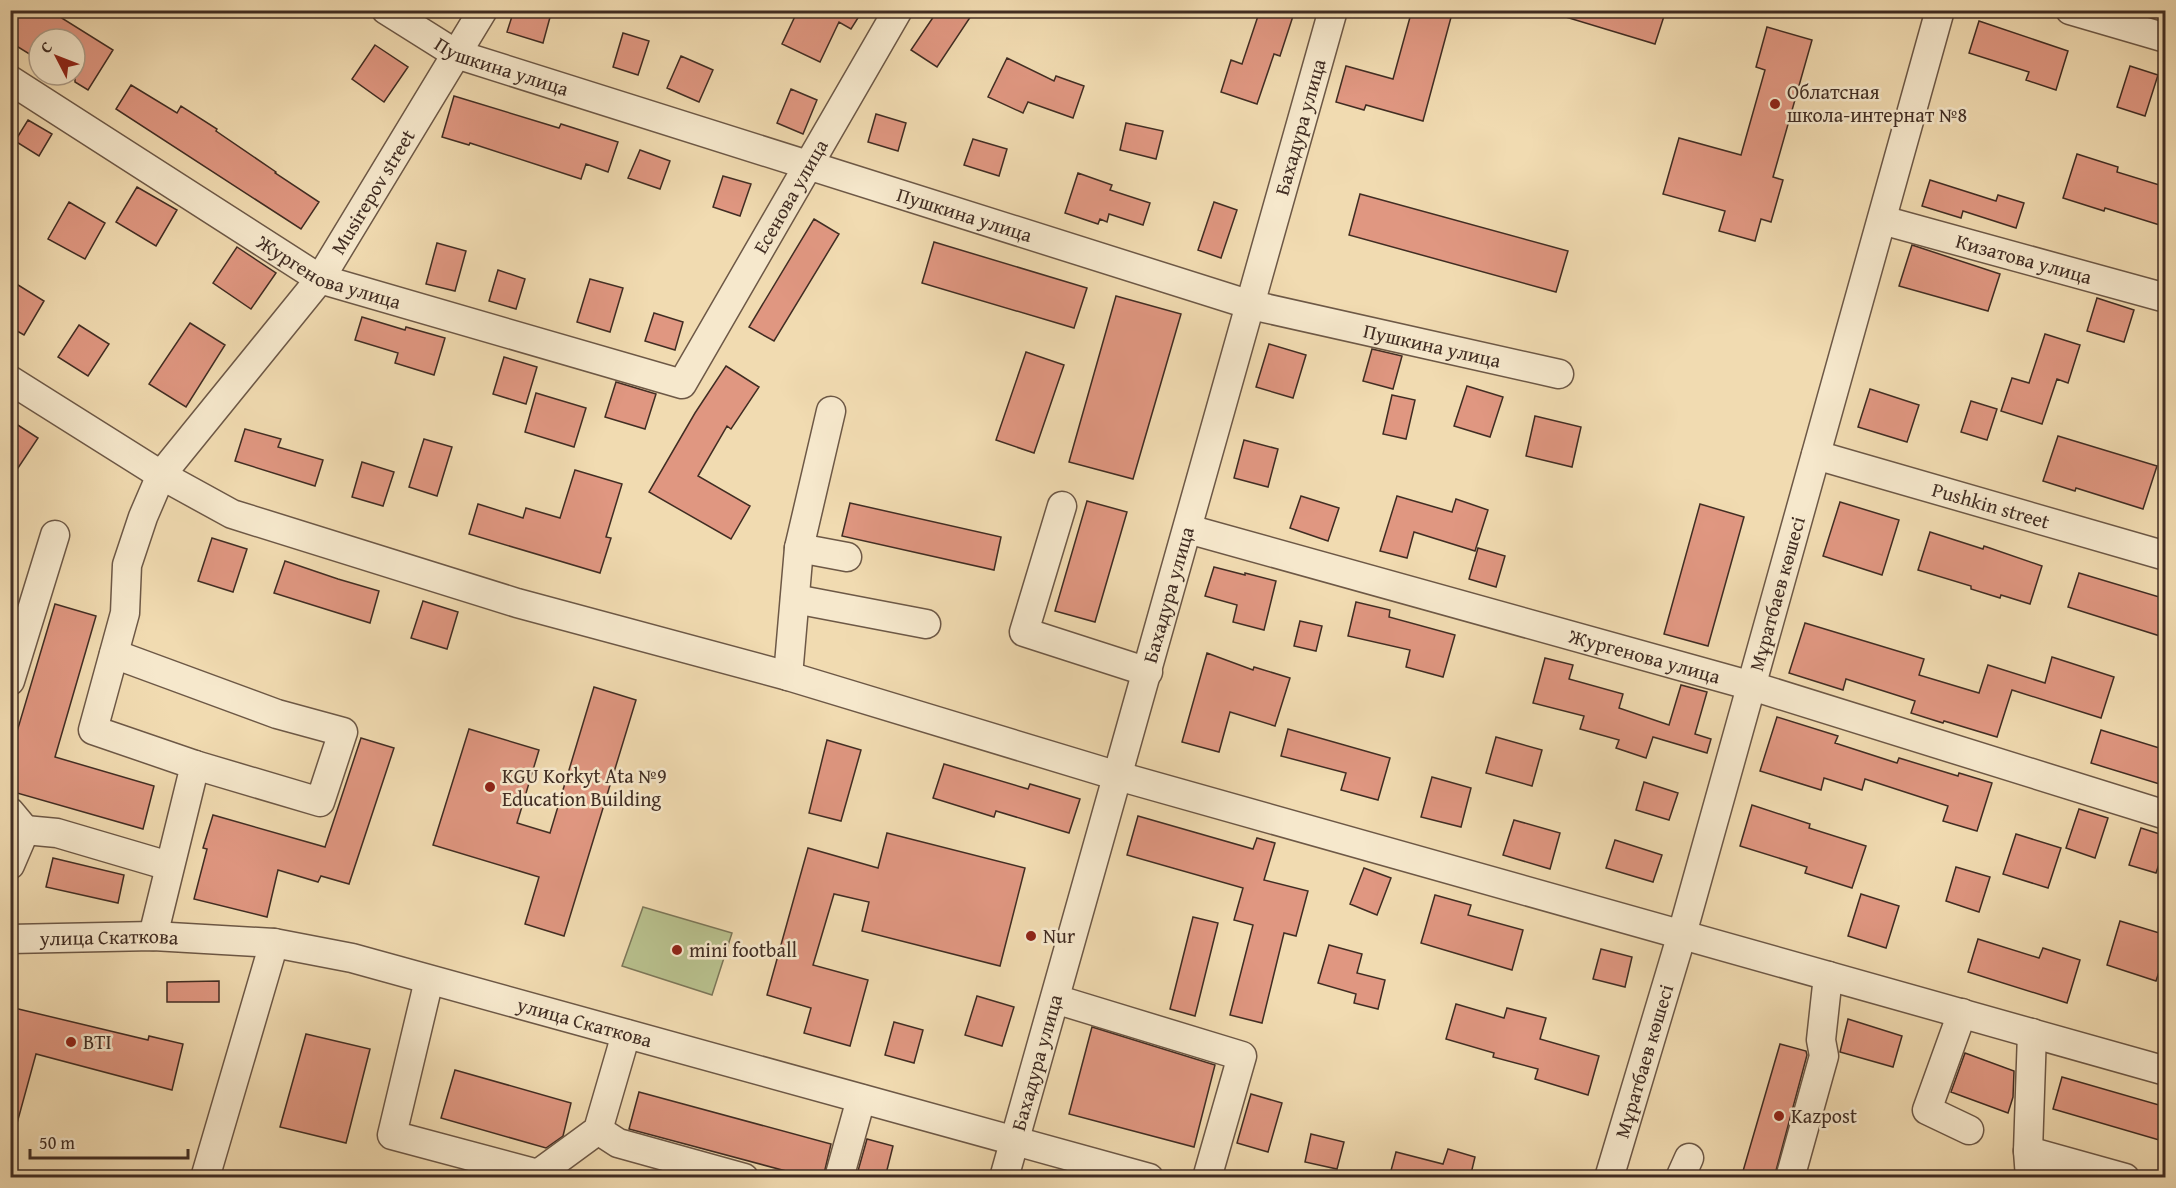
<svg xmlns="http://www.w3.org/2000/svg" width="2176" height="1188" font-family="'Gentium Book Plus',serif">
	<rect width="100%" height="100%" fill="#f1dbb1"/>
	<filter id="stains"><feTurbulence type="fractalNoise" baseFrequency=".00333" numOctaves="4"/><feColorMatrix values="0 0 0 0 .2 0 0 0 0 .09 0 0 0 0 .02 0 0 0 .5 -.17"/></filter>
	<radialGradient id="worn" r=".72"><stop offset=".6" stop-color="#630" stop-opacity="0"/><stop offset="1" stop-color="#630" stop-opacity=".3"/></radialGradient>
	<path fill="#b8c08d" stroke="#7c7658" stroke-width="1.5" d="M643,907L732,933L712,995L622,966Z"/>
	<path fill="#e09781" stroke="#412d23" stroke-width="1.5" d="M23,10H49L113,50L88,90L75,82V39H39V60L10,42V30Z
		M514,10H552L543,43L507,32Z
		M798,10H863L851,29L839,22L820,62L782,44Z
		M938,10H975L937,67L911,50Z
		M1260,10H1295L1280,56L1274,54L1257,104L1221,92L1231,60L1242,64Z
		M1412,10H1453L1423,121L1366,105L1364,110L1336,102L1346,66L1393,79Z
		M1560,10H1666L1655,44L1559,15Z
		M1979,21L2068,51L2056,90L2026,80L2029,72L1969,53Z
		M1767,27L1812,40L1773,177L1783,180L1771,222L1761,219L1755,241L1719,231L1725,211L1663,194L1679,138L1741,155L1765,70L1756,67Z
		M623,33L649,41L638,75L613,67Z
		M375,45L408,67L384,102L352,79Z
		M681,56L713,70L699,102L667,88Z
		M1007,58L1054,81L1056,76L1084,86L1073,118L1028,102L1023,113L988,97Z
		M2130,66L2158,75L2145,116L2117,107Z
		M131,85L177,113L181,106L217,129L216,131L276,172L275,173L319,202L301,229L116,109Z
		M791,89L817,100L803,134L777,123Z
		M454,96L559,128L561,124L618,142L608,172L586,164L581,179L470,143L469,145L442,137Z
		M876,114L906,123L898,151L868,142Z
		M28,120L52,134L39,156L15,141Z
		M1126,123L1163,131L1156,159L1120,150Z
		M973,139L1007,149L999,176L964,165Z
		M640,150L670,161L660,189L628,178Z
		M2077,154L2118,167L2117,172L2166,187V227L2105,208L2104,211L2063,198Z
		M1078,173L1112,185L1110,190L1150,203L1143,225L1109,214L1107,222L1100,219L1098,224L1065,213Z
		M723,176L751,184L740,216L713,207Z
		M1930,180L1996,201L1998,195L2024,203L2016,228L1963,211L1961,218L1922,206Z
		M137,187L177,210L156,246L116,222Z
		M1360,194L1568,251L1556,292L1349,235Z
		M69,202L105,223L85,259L48,239Z
		M1214,202L1237,210L1221,258L1198,250Z
		M814,219L839,234L774,341L749,327Z
		M934,242L1087,288L1074,328L922,283Z
		M437,243L466,251L455,291L426,284Z
		M1912,245L2000,274L1988,311L1899,286Z
		M237,247L276,273L251,309L213,283Z
		M498,270L525,279L516,309L489,301Z
		M590,279L623,288L610,332L577,322Z
		M10,280L44,301L24,335L10,327Z
		M1116,296L1181,314L1133,479L1069,462Z
		M2097,298L2134,310L2124,342L2087,331Z
		M654,313L683,322L675,350L645,341Z
		M362,317L405,330L406,327L445,338L434,375L395,363L398,353L355,340Z
		M190,323L225,345L186,407L149,384Z
		M79,325L109,344L88,376L58,357Z
		M2045,334L2080,345L2068,383L2057,379L2042,424L2001,411L2012,378L2029,383Z
		M1269,344L1306,355L1293,398L1256,387Z
		M1372,349L1402,356L1393,389L1363,381Z
		M1026,352L1064,365L1034,453L996,440Z
		M504,357L537,367L526,404L493,394Z
		M726,366L759,387L731,429L727,426L698,476L750,506L731,539L649,492L695,413Z
		M616,382L656,394L645,429L605,417Z
		M1467,386L1503,397L1490,437L1454,426Z
		M1870,389L1919,405L1907,442L1858,427Z
		M536,393L586,408L574,447L525,432Z
		M1392,395L1415,400L1406,439L1383,434Z
		M1971,401L1997,409L1987,440L1961,432Z
		M1535,416L1581,427L1572,467L1526,456Z
		M10,420L38,438L10,480Z
		M245,429L281,439L278,447L323,460L315,486L235,461Z
		M2058,436L2157,466L2143,509L2076,488L2075,491L2043,481Z
		M424,439L452,447L437,496L409,487Z
		M1244,440L1278,449L1268,487L1234,478Z
		M362,462L394,472L383,506L352,497Z
		M575,470L622,484L606,537L611,538L600,573L469,534L478,504L523,518L526,508L560,518Z
		M1301,496L1339,508L1328,541L1290,528Z
		M1397,496L1452,512L1456,499L1488,510L1475,551L1414,532L1407,558L1380,551Z
		M1087,501L1127,512L1095,622L1055,611Z
		M1840,502L1899,520L1882,575L1823,556Z
		M850,503L1001,537L994,570L842,536Z
		M1700,504L1744,517L1708,646L1664,634Z
		M1930,532L1983,549L1984,546L2042,566L2030,604L2001,595L2000,598L1971,589V586L1918,570Z
		M212,538L247,549L233,592L198,581Z
		M1478,548L1505,556L1496,587L1469,579Z
		M285,561L338,579L379,591L370,623L274,593Z
		M1214,567L1245,575V573L1276,581L1264,630L1233,622L1237,605L1205,596Z
		M2079,573L2166,599V620L2160,636L2068,607Z
		M423,601L458,612L447,649L411,638Z
		M1356,602L1390,610L1389,617L1455,635L1443,677L1406,667L1410,650L1348,636Z
		M55,604L96,616L55,757L154,786L143,829L10,791V755Z
		M1300,621L1322,626L1316,651L1294,646Z
		M1805,623L1924,659L1919,675L1979,693L1988,665L2045,683L2052,657L2114,677L2101,718L2012,690L1997,737L1944,721L1943,723L1911,713L1915,701L1846,679L1843,690L1789,673Z
		M1207,653L1253,670L1254,667L1290,678L1275,726L1230,712L1219,752L1182,742Z
		M1545,658L1573,665L1569,679L1623,694L1619,708L1669,725L1681,685L1707,692L1695,734L1711,739L1707,753L1653,737L1646,758L1616,748L1619,740L1580,729L1584,716L1533,703Z
		M594,687L636,700L564,936L525,924L539,877L433,845L469,729L539,750L517,823L550,833Z
		M1777,717L1838,736L1835,743L1897,763L1899,758L1958,776L1959,773L1992,783L1977,831L1943,821L1948,806L1865,779L1862,790L1824,778L1821,790L1760,771Z
		M1288,729L1390,758L1378,800L1341,790L1346,773L1281,756Z
		M2101,730L2166,750V786L2091,763Z
		M1496,737L1542,750L1532,786L1486,773Z
		M361,738L394,748L349,884L321,876L318,882L278,870L267,917L194,899L207,849L203,848L213,815L325,847Z
		M827,740L861,750L841,821L809,813Z
		M944,764L1028,789L1030,784L1080,799L1069,833L996,811L994,817L933,798Z
		M1432,777L1471,788L1461,827L1421,817Z
		M1644,782L1678,793L1669,820L1636,810Z
		M1752,805L1810,824L1809,828L1866,846L1852,888L1805,873L1807,867L1740,846Z
		M2079,809L2108,818L2095,858L2066,848Z
		M1138,816L1253,849L1257,838L1275,843L1264,880L1308,891L1296,936L1284,933L1262,1023L1230,1015L1253,925L1234,920L1243,888L1127,855Z
		M1514,820L1560,833L1550,869L1503,855Z
		M2141,828L2166,836V844L2156,873L2129,865Z
		M887,833L1025,868L1000,966L862,931L869,902L834,894L813,965L868,980L850,1046L804,1033L811,1008L767,995L808,848L878,868Z
		M2016,834L2061,848L2048,888L2003,874Z
		M1615,840L1662,855L1653,882L1606,868Z
		M53,858L124,875L118,903L46,887Z
		M1956,867L1990,877L1979,912L1946,901Z
		M1364,868L1391,878L1377,915L1350,904Z
		M1861,894L1899,906L1886,948L1848,936Z
		M1435,895L1471,905L1468,915L1523,930L1512,970L1421,943Z
		M1193,917L1218,923L1195,1016L1170,1009Z
		M2120,921L2166,935V974L2159,972L2156,981L2107,965Z
		M1978,939L2039,958L2043,948L2080,960L2067,1003L1968,972Z
		M1329,945L1362,954L1357,973L1385,980L1378,1009L1354,1003L1356,994L1318,983Z
		M1601,949L1632,957L1625,987L1593,979Z
		M219,981V1002H167V982Z
		M977,996L1014,1007L1002,1046L965,1035Z
		M1456,1004L1504,1018L1507,1008L1546,1018L1540,1039L1599,1056L1588,1095L1535,1079L1538,1069L1493,1057L1494,1053L1446,1039Z
		M10,1007L148,1040L149,1036L183,1044L172,1090L36,1054L16,1127L10,1126Z
		M1848,1019L1902,1036L1893,1067L1840,1052Z
		M894,1022L923,1030L914,1063L885,1055Z
		M1092,1027L1215,1065L1194,1147L1069,1114Z
		M306,1034L370,1049L346,1143L280,1127Z
		M1780,1044L1806,1051L1807,1055L1774,1178H1741Z
		M1965,1053L2014,1071L2013,1097L2008,1113L1951,1092Z
		M455,1070L571,1103L563,1136L546,1148L441,1118Z
		M2062,1077L2166,1107V1142L2053,1109Z
		M639,1092L831,1144L823,1178H812L629,1129Z
		M1251,1094L1282,1103L1268,1152L1237,1143Z
		M1311,1134L1344,1142L1337,1169L1305,1162Z
		M867,1139L893,1146L885,1178H856Z
		M1448,1149L1475,1157L1470,1178H1389L1396,1152L1443,1164Z"/>
	<g fill="none" stroke-linecap="round" stroke-linejoin="round">
		<g stroke="#6d5846" stroke-width="31">
			<g id="minor">
				<path id="s1" d="M386,10L456,54L1251,305L1559,374"/>
				<path d="M2070,10L2166,38"/>
				<path id="s2" d="M10,80L320,279L682,384L898,10"/>
				<path id="s3" d="M1882,220L2166,298"/>
				<path d="M10,380L161,475L232,514L517,603L788,676L1118,776L2166,1071"/>
				<path id="s4" d="M1816,455L2166,556"/>
				<path d="M1062,506L1024,632L1148,672"/>
				<path id="s5" d="M1188,529L1752,686L2166,815"/>
				<path d="M799,548L847,557"/>
				<path d="M795,599L926,624"/>
				<path d="M114,654L277,714L343,732L320,802L195,765"/>
				<path d="M788,676L799,548L831,411"/>
				<path d="M10,681L55,535"/>
				<path d="M10,812L25,830L10,865"/>
				<path d="M25,830L57,833L169,866"/>
				<path id="s6" d="M153,936L195,765L93,730L125,613L127,565L143,517L161,475L320,279L483,10"/>
				<path id="s7" d="M10,939L153,936L274,943L352,958L1149,1178"/>
				<path d="M429,980L392,1135L538,1174L598,1130L626,1034"/>
				<path d="M1055,999L1242,1056L1207,1178"/>
				<path d="M1962,1013L1927,1110L1969,1130"/>
				<path d="M598,1130L618,1143L744,1178"/>
				<path d="M2028,1151L2125,1178"/>
				<path d="M205,1178L274,943"/>
				<path d="M839,1178L861,1099"/>
				<path id="s8" d="M1004,1178L1333,10"/>
				<path id="s9" d="M1609,1178L1682,934L1940,10"/>
				<path d="M1680,1178L1689,1158"/>
				<path d="M1790,1178L1824,1056L1821,1040L1828,976"/>
				<path d="M2030,1178L2028,1151L2032,1033"/>
			</g>
		</g>
		<use href="#minor" stroke="#f6e8cc" stroke-width="28"/>
	</g>
	<g fill="#8f2418" stroke="#f6e8cc" stroke-width="2">
		<circle cx="1775" cy="104" r="6"/>
		<circle cx="490" cy="787" r="6"/>
		<circle cx="1031" cy="936" r="6"/>
		<circle cx="677" cy="950" r="6"/>
		<circle cx="71" cy="1042" r="6"/>
		<circle cx="1779" cy="1116" r="6"/>
	</g>
	<g text-anchor="middle" stroke-width="5" stroke-linejoin="round" paint-order="stroke">
		<g font-size="20" fill="#412d23" stroke="#f6e8cc">
			<text dy="7" stroke="none"><textPath href="#s1" startOffset="130">Пушкина улица</textPath></text>
			<text dy="7" stroke="none"><textPath href="#s8" startOffset="1092">Бахадура улица</textPath></text>
			<text dy="7" stroke="none"><textPath href="#s6" startOffset="904">Musirepov street</textPath></text>
			<text dy="7" stroke="none"><textPath href="#s2" startOffset="962">Есенова улица</textPath></text>
			<text dy="7" stroke="none"><textPath href="#s1" startOffset="616">Пушкина улица</textPath></text>
			<text dy="7" stroke="none"><textPath href="#s3" startOffset="147">Кизатова улица</textPath></text>
			<text dy="7" stroke="none"><textPath href="#s2" startOffset="374">Жургенова улица</textPath></text>
			<text dy="7" stroke="none"><textPath href="#s1" startOffset="1102">Пушкина улица</textPath></text>
			<text dy="7" stroke="none"><textPath href="#s4" startOffset="182">Pushkin street</textPath></text>
			<text dy="7" stroke="none"><textPath href="#s8" startOffset="606">Бахадура улица</textPath></text>
			<text dy="7" stroke="none"><textPath href="#s9" startOffset="608">Мұратбаев көшесі</textPath></text>
			<text dy="7" stroke="none"><textPath href="#s5" startOffset="474">Жургенова улица</textPath></text>
			<text dy="7" stroke="none"><textPath href="#s7" startOffset="99">улица Скаткова</textPath></text>
			<text dy="7" stroke="none"><textPath href="#s7" startOffset="585">улица Скаткова</textPath></text>
			<text dy="7" stroke="none"><textPath href="#s8" startOffset="120">Бахадура улица</textPath></text>
			<text dy="7" stroke="none"><textPath href="#s9" startOffset="122">Мұратбаев көшесі</textPath></text>
		</g>
		<g font-size="20" fill="#412d23" stroke="#f6e8cc" text-anchor="start">
			<text x="1787" y="99">Облатсная<tspan x="1787" dy="23">школа-интернат №8</tspan></text>
			<text x="502" y="783">KGU Korkyt Ata №9<tspan x="502" dy="23">Education Building</tspan></text>
			<text x="1043" y="943">Nur</text>
			<text x="689" y="957">mini football</text>
			<text x="83" y="1049">BTI</text>
			<text x="1791" y="1123">Kazpost</text>
		</g>
	</g>
	<rect width="2176" height="1188" fill="none" stroke="#f1dbb1" stroke-width="36"/>
	<rect x="12" y="12" width="2152" height="1164" fill="none" stroke="#412d23" stroke-width="3"/>
	<rect x="18" y="18" width="2140" height="1152" fill="none" stroke="#412d23" stroke-width="1.5"/>
	<g transform="translate(57 57) rotate(312)"><circle r="28" fill="#f6e8cc" stroke="#ae9d88" stroke-width="1.5"/>
	<path d="M0-4.5L10 22L0 15L-10 22Z" fill="#8f2418"/>
	<text y="-9" font-size="16" font-weight="bold" text-anchor="middle" fill="#412d23">С</text>
	</g>
	<path d="M30 1149v9h158v-9" fill="none" stroke="#412d23" stroke-width="3"/>
	<text x="39" y="1149" font-size="18" fill="#412d23" stroke="#f6e8cc" stroke-width="4.5" paint-order="stroke">50 m</text>
	<rect width="100%" height="100%" filter="url(#stains)"/>
	<rect width="100%" height="100%" fill="url(#worn)"/>
</svg>
